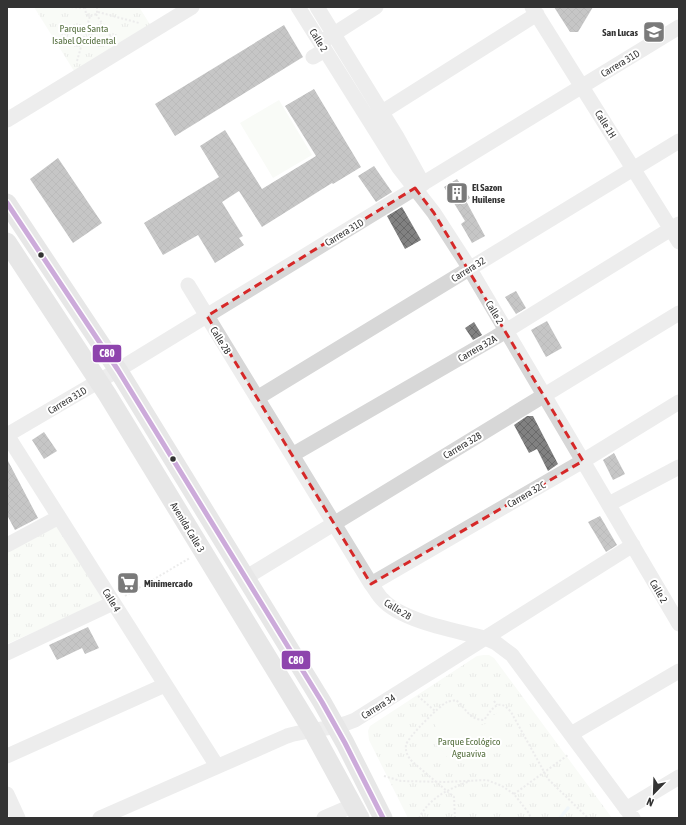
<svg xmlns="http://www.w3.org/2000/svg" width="686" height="825" font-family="'Asap Condensed',sans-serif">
	<defs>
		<pattern id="grass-tufts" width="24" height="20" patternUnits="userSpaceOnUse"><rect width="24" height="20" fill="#f1f5ed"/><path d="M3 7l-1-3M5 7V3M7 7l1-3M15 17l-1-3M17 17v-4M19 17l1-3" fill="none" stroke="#cfd2cc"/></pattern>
		<pattern id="building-cross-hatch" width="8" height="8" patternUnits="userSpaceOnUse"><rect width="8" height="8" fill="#818181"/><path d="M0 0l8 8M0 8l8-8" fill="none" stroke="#6a6a6a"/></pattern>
	</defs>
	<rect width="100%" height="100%" fill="#fff"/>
	<path fill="url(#grass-tufts)" d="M34,7H139L151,26L74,71Z
		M57,522L108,599L7,644V550Z
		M484,655H489L494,658L612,818H408L369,740L368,731L370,726L477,656Z"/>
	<path fill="#f1f5ed" d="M279,100L312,155L273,178L240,123Z
		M453,705C456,707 459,709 461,711C467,718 473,730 485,724C491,722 492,714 499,712L504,715C502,728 503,728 513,736L514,740L512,744L508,745L484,743C470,761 478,764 451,761C442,752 433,745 438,731L434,723V716L448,706Z"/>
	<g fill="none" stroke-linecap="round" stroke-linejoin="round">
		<path stroke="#ddebf3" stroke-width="3.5" d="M560,818L568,808"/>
	</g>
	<path fill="url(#building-cross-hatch)" d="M554,7H593L578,32H570Z
		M284,25L303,57L175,136L155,104Z
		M314,89L361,167L333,184L332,183L262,227L239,191L222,202L243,236L239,238L244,245L215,263L198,235L163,255L144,223L219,177L200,146L225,130L262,189L316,156L285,106Z
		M58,158L102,223L73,243L30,179Z
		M374,166L392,192L376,202L358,176Z
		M457,179L470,198L466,201L485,236L472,243L461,224L465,221L444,187Z
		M402,207L421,240L405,249L387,216Z
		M516,291L526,308L516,314L505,297Z
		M547,321L562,348L546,357L531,330Z
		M474,322L482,335L473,340L465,328Z
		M527,416H533L558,464L548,471L537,449L529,453L514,425Z
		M44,432L57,451L44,459L32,440Z
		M614,453L625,474L613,480L603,460Z
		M7,459L38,518L15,530L7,515Z
		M600,516L617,545L606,552L588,522Z
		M130,574L138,586L126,593L119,580Z
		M88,627L99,648L85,654L82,648L57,660L49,645Z"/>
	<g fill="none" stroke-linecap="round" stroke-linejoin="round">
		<path stroke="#d6d6d6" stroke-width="2" stroke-dasharray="2 2" stroke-linecap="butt" d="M71,7L84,8
			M85,7L86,14L90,16L97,14V7
			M98,12L139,23
			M96,14L113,40
			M77,61L90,16
			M125,596L190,558
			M418,696L435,711
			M494,701L497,705
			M384,776L401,781L445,782L487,780L502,786L514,794L528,812L531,818
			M514,794L568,755
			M419,818C430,797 449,789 470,781
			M455,818L454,797L415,764C409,759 405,753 406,745C408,737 439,706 447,702C449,701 453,701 456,700C466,709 470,720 484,720C493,708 498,697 511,712L548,779L588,818"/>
		<path stroke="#d7d7d7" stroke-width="15" d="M298,7L399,168L434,213L465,261L679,624
			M317,7L397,137L423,184
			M532,7L679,242
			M326,39L376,7
			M313,57L325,50
			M382,112L537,14
			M7,120L192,7
			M188,285L371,584C375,589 378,595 382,599C401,621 457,631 485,638L496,643L512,655L633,818
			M257,398L679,141
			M7,435L118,370L679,27
			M7,435L217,766
			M292,455L496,337L679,224
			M609,504L679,467
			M7,545L59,517
			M245,578L679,313
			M371,584L583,461L679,402
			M7,653L113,603
			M571,734L679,671
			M7,756L165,685
			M7,794L18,818
			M626,809L679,777
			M100,818L287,736C309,729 333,730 355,720L633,545
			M324,818L354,805"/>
		<path stroke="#cacaca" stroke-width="19" d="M7,203L118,370L322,702L345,743L383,818
			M7,242L107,394L312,730L360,818"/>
		<g stroke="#fff" stroke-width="8">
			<path id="bus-1" d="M7,203L118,370L322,702L345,743L383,818"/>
		</g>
		<use href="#bus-1" stroke="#8e44ad" stroke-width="5"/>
	</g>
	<path d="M0 0H686V825H0ZM415,188L434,213L583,461L371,584L207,316Z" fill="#fff" fill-opacity=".55" fill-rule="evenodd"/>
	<path fill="none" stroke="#d62828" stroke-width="3" stroke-dasharray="8 5" stroke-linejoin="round" d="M415,188L434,213L583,461L371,584L207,316Z"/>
	<defs>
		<g id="school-square" transform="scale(1.15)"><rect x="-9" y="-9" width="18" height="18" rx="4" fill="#7a7a7a" stroke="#fff"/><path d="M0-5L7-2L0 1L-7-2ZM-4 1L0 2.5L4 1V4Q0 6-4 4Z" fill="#fff"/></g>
		<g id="building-square" transform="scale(1.15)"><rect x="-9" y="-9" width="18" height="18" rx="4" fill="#7a7a7a" stroke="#fff"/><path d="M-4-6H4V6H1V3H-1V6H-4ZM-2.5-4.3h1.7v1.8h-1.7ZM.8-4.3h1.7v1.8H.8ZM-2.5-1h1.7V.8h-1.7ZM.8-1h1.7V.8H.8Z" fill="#fff"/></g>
		<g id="supermarket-square" transform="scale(1.15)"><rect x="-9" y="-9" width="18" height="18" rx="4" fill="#7a7a7a" stroke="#fff"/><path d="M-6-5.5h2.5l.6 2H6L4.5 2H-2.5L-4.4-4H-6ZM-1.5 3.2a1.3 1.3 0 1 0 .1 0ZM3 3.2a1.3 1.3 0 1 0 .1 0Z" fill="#fff"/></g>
	</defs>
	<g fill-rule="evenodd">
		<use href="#school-square" x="654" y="32"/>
		<use href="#building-square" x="457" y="193"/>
		<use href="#supermarket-square" x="128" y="583"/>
	</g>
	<g fill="#333" stroke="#fff" stroke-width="1.5">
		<circle cx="41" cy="255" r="3.5"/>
		<circle cx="173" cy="459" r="3.5"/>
	</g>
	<g text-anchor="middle" stroke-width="4" stroke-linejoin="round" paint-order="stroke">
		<g font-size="10" fill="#56703f" stroke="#fff">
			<text x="84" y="32">Parque Santa<tspan x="84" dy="12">Isabel Occidental</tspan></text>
			<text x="469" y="745">Parque Ecológico<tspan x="469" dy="12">Aguaviva</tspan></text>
		</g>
		<g font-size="10" font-weight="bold" fill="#333" stroke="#fff" text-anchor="start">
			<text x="638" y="36" text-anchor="end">San Lucas</text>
			<text x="472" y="191">El Sazon<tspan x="472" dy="12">Huilense</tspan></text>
			<text x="144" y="587">Minimercado</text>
		</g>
		<g font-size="10" fill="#333" stroke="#fff">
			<text transform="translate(319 40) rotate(58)" y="4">Calle 2</text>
			<text transform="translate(620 63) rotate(-31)" y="4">Carrera 31D</text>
			<text transform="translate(606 124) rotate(58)" y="4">Calle 1H</text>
			<text transform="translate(344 232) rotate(-31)" y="4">Carrera 31D</text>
			<text transform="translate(468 269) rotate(-32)" y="4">Carrera 32</text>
			<text transform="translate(495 312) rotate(59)" y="4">Calle 2</text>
			<text transform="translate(221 340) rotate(58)" y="4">Calle 2B</text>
			<text transform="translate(477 348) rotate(-30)" y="4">Carrera 32A</text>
			<text transform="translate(67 400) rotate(-31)" y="4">Carrera 31D</text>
			<text transform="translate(462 445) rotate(-31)" y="4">Carrera 32B</text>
			<text transform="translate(526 494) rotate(-30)" y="4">Carrera 32C</text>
			<text transform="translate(188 527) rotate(59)" y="4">Avenida Calle 3</text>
			<text transform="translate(659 591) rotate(60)" y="4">Calle 2</text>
			<text transform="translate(112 600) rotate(58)" y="4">Calle 4</text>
			<text transform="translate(398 609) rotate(32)" y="4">Calle 2B</text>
			<text transform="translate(378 706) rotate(-32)" y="4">Carrera 34</text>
		</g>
	</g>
	<g stroke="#fff" stroke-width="1.5">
		<rect x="92" y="344" width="30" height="19" rx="4" fill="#8e44ad"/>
		<rect x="281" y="650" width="30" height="20" rx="4" fill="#8e44ad"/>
	</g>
	<g font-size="11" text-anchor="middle" font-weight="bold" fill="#fff">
		<text x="107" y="357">C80</text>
		<text x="296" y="664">C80</text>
	</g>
	<rect width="686" height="825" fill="none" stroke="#333333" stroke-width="16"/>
	<g transform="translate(654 793) rotate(203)" stroke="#ffffff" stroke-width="3" paint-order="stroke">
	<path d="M0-3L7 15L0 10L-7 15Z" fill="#333333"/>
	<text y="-6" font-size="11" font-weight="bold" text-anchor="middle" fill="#333333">N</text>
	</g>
</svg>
